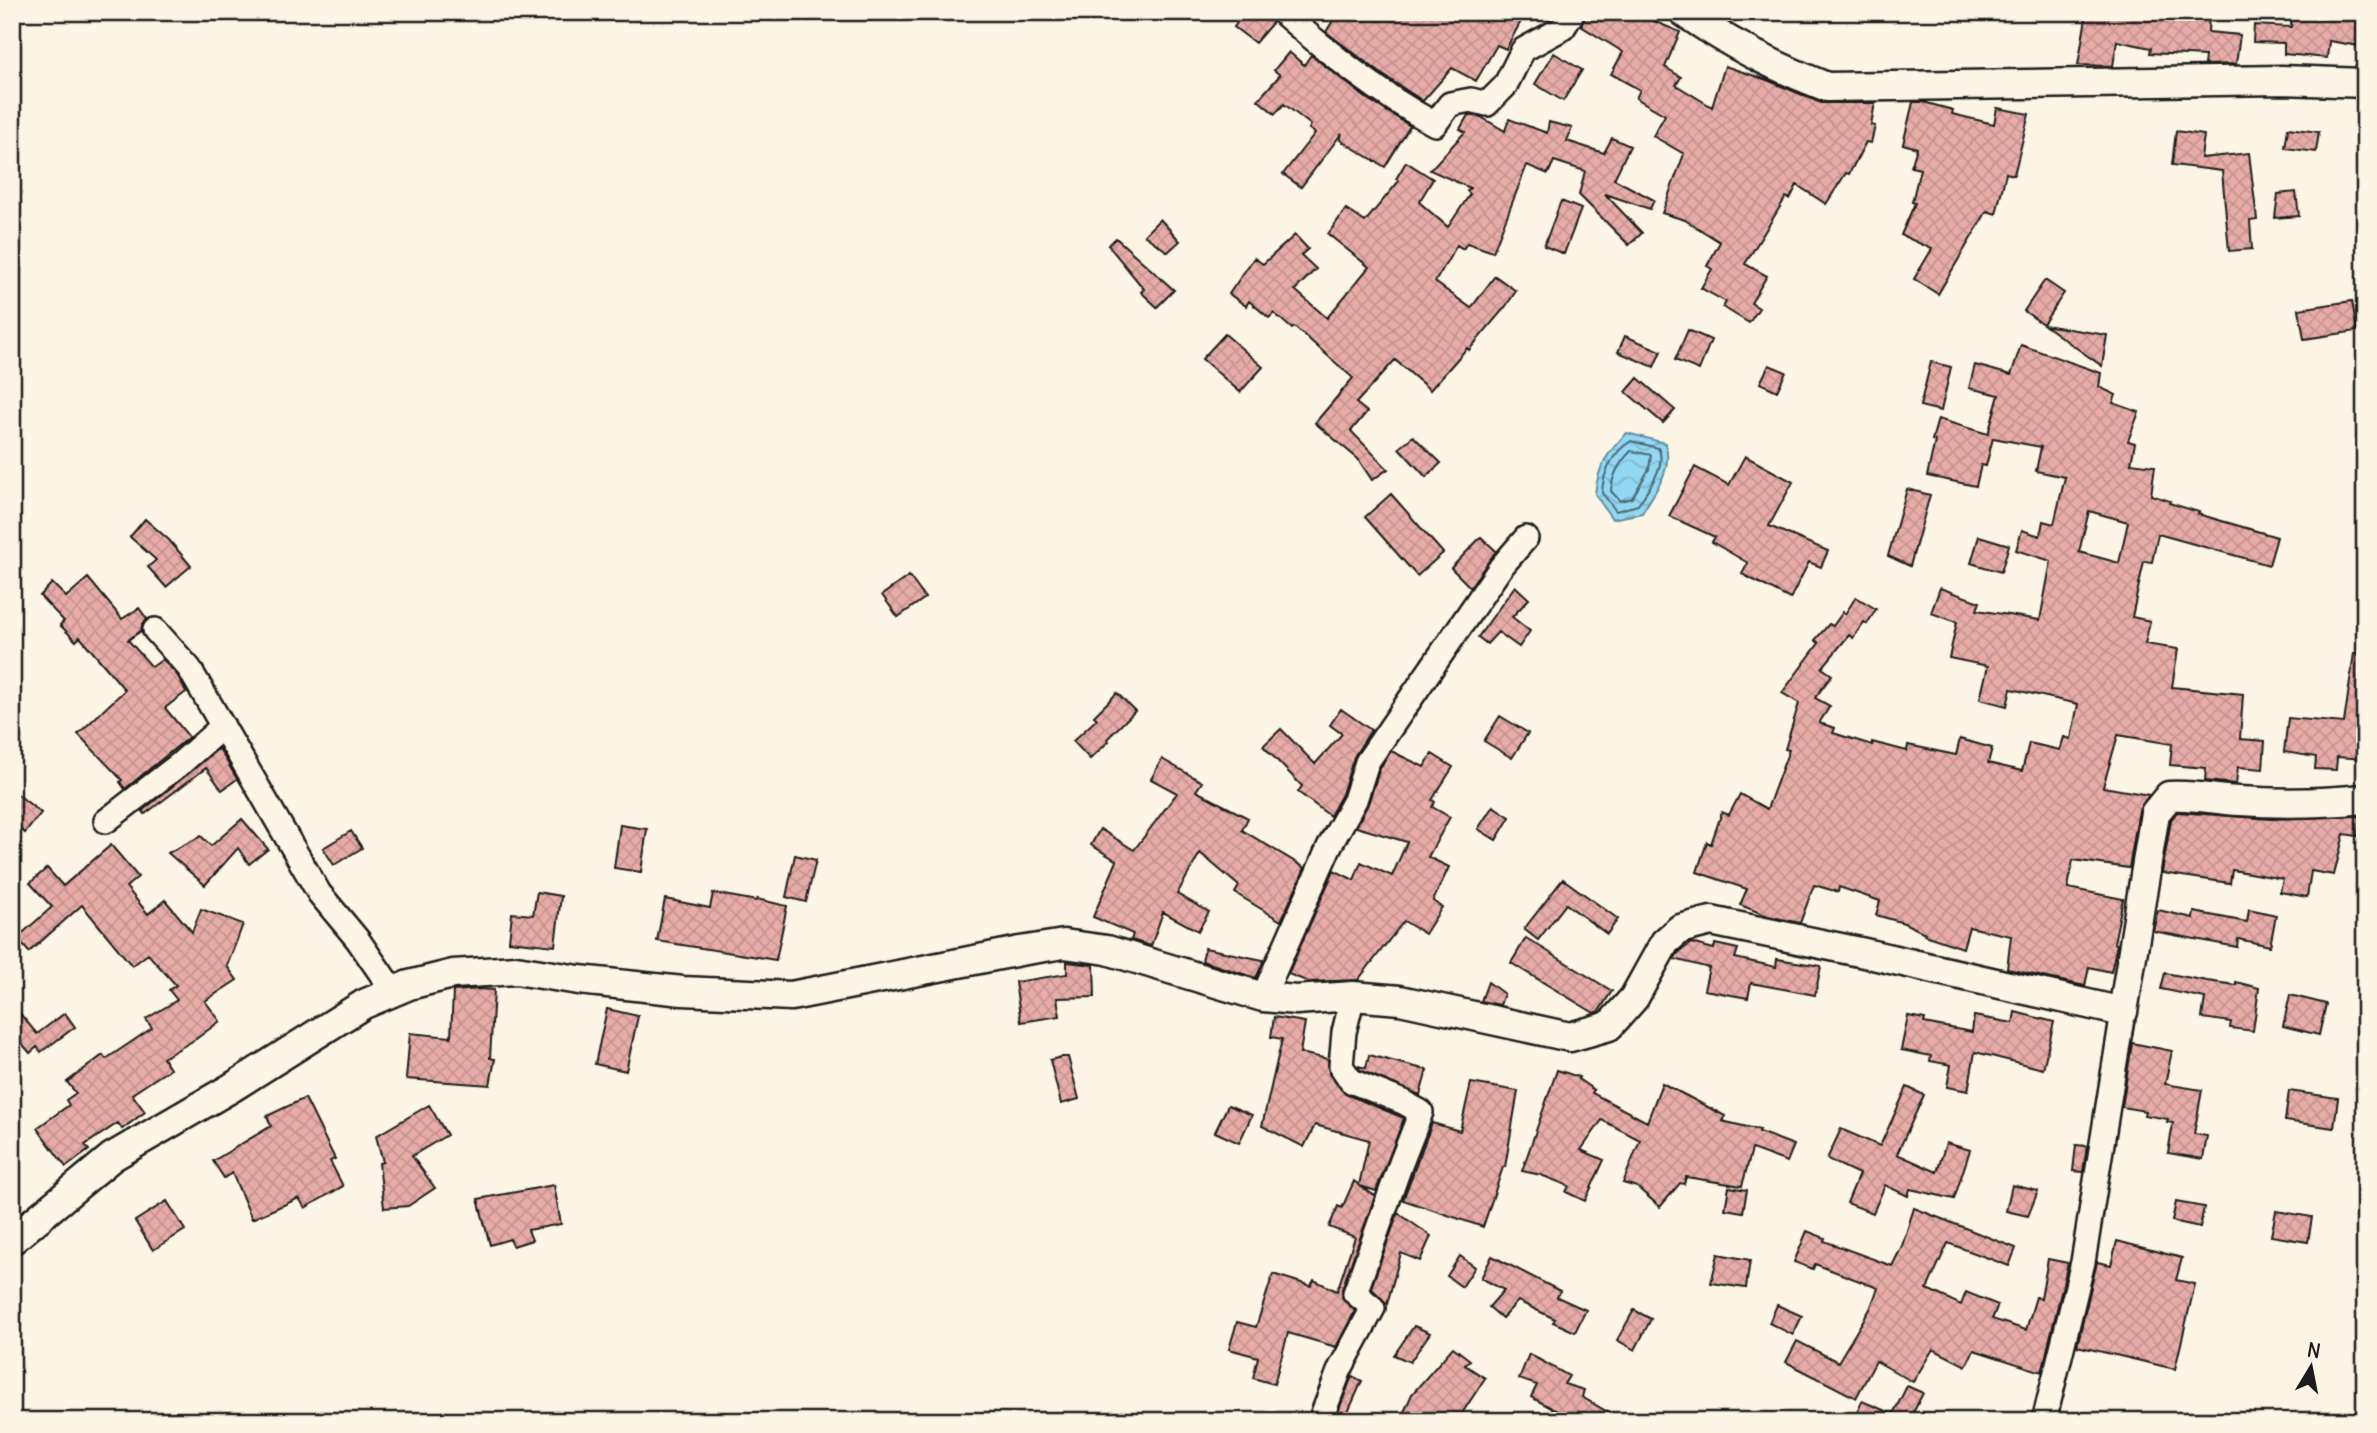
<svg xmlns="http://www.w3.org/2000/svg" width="2377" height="1433" font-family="Delius,sans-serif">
	<defs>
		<pattern id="water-waves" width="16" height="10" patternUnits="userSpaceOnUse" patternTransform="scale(1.75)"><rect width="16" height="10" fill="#92d8f4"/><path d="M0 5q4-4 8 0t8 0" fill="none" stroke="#7db9d1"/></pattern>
		<pattern id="building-cross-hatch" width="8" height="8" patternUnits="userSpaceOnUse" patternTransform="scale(1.75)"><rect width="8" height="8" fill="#e7aca8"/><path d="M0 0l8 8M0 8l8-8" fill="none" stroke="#c69390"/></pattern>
	</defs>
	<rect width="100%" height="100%" fill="#fcf5e5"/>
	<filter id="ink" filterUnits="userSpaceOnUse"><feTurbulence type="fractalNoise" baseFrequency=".0143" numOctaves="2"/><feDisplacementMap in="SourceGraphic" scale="14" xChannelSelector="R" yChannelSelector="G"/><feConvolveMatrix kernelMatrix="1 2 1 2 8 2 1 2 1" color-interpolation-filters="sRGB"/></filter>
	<g filter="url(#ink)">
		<path fill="url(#water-waves)" stroke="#638d9e" stroke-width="2" d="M1627,433L1665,443C1674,469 1655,491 1642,513L1612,519L1595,494C1598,466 1607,453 1627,433Z"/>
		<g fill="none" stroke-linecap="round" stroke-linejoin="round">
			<path stroke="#4b6772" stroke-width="2" d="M1631,441L1658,448C1668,465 1647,491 1638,505L1616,511L1602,493C1603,472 1613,452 1631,441Z
				M1631,451L1651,455L1649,469L1632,498L1620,501L1611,491C1612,475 1620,462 1631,451Z"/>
		</g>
		<path fill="url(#building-cross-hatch)" stroke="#1c1c1c" stroke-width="2" fill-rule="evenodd" d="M1223,12H1268L1273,22L1255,43L1234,27L1237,23Z
			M1338,12H1526L1506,49L1497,45L1476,81L1452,68L1423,101L1383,75L1326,32Z
			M1587,12H1632L1680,32L1665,67L1681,77L1676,85L1712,107L1725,66L1767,80L1821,103H1875L1871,125L1875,126L1871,143L1866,142L1849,174L1846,173L1826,204L1797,185L1790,199L1786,197L1745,264L1767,276L1751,303L1759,308L1749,323L1723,307L1726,302L1701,288L1712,269L1707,266L1720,242L1685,220L1662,213L1684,154L1653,136L1665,115L1636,98L1640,90L1611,74L1623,52L1581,26Z
			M2087,12L2209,13L2208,32L2240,35L2236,64L2204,65L2205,56L2150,53L2151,48L2117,41L2113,66L2078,65Z
			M2292,12H2365V47L2329,41L2327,58L2284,54V43L2253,42L2254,25L2291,27Z
			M1289,52L1304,65L1311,55L1366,98L1410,126L1385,167L1340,140L1342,133L1301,187L1283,174L1315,133L1309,129L1311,125L1284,104L1275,114L1258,100L1280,75L1274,70Z
			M1554,53L1582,70L1563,101L1535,84Z
			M1913,102H1923L1953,110L1952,114L1994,124L1997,108L2029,114L2014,175L2006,173L1996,214L1987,211L1938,294L1914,279L1932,249L1901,235L1915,203L1912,202L1920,169L1911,167L1917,148L1903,144Z
			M1468,115L1481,117L1505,131L1509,119L1547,133L1549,122L1572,128L1567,141L1604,153L1612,138L1630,146L1614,179L1654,200L1650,209L1605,194L1642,233L1629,245L1579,195L1585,171L1554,161L1548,174L1527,165L1493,252L1467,243L1463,249L1457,245L1435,282L1471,308L1495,276L1516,291L1506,306L1469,350L1467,348L1430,390L1395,360L1356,403L1367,412L1351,431L1388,469L1372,480L1358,459L1315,423L1353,378L1311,341L1294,327L1292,329L1274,313L1269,318L1249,301L1246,306L1229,294L1254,258L1263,264L1295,235L1308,249L1301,255L1316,269L1295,290L1327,318L1369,267L1328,234L1346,209L1365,222L1399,181L1396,179L1406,162L1433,179L1419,202L1448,227L1470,194L1467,191L1470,188L1430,170L1465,132L1460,129Z
			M2288,128L2319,132L2316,152L2285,148Z
			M2176,131L2204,135L2201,158L2249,153L2257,220L2250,221L2252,249L2229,251L2222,171L2172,165Z
			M2296,192L2299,216L2275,218L2278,194Z
			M1561,201L1581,209L1564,254L1544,246Z
			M1160,219L1180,241L1168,252L1144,235Z
			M1116,238L1174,290L1157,307L1141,292L1144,289L1108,245Z
			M2045,280L2064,293L2043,324L2024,311Z
			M2352,301L2357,331L2304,339L2299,309Z
			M2044,325L2107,335L2102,366Z
			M1688,330L1711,340L1699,370L1675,360Z
			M1225,334L1263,367L1240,392L1202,359Z
			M1625,336L1661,351L1654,367L1618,352Z
			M2021,345L2101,373L2099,387L2116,395L2113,403L2139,412L2128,441L2135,443L2131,463L2155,466L2151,495L2170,501L2169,503L2199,512L2198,514L2277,537L2269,565L2158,534L2152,562L2144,561L2132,617L2150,621L2145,644L2178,649L2172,687L2243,694L2240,739L2265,741L2263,769L2238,767L2236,784L2205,781L2206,768L2170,765L2172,744L2118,735L2103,787L2149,795L2139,810L2129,868L2073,860L2068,888L2123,899L2114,943L2117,944L2111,972L2089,967L2085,986L2007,969L2011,936L1969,927L1963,948L1924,935L1925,933L1904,923L1876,915L1880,901L1839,887L1838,892L1814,885L1800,923L1768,916L1740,905L1747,889L1697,872L1707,842L1711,844L1722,812L1729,815L1740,794L1767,809L1789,750L1785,749L1799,703L1782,693L1819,643L1815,640L1829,624L1833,626L1843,612L1845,614L1856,597L1876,609L1867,624L1864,622L1853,638L1849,635L1822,668L1832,675L1815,698L1830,706L1819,723L1835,728L1833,733L1872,745V742L1907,751L1908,745L1956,755L1960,739L1992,748L1988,763L2022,771L2029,743L2060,750L2064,737L2071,739L2078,704L2011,689L2007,706L1980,699L1988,666L1949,658L1957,622L1931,613L1940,588L1980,602L1977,610L2040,620L2051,561L2016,550L2022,530L2040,536L2043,521L2054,524L2065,477L2036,471L2041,447L1993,438L1986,466L1981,465L1976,486L1927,476L1935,441L1932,440L1938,419L1988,434L1999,395L1969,388L1975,365L2011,375ZM2089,511L2128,522L2119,563L2079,552Z
			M1931,362L1951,367L1941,411L1920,406Z
			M1769,365L1786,372L1777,391L1760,383Z
			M1638,378L1675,410L1663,423L1626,392Z
			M1413,436L1441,463L1426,477L1399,448Z
			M1745,456L1793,482L1769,526L1828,551L1821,567L1809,562L1790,599L1742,574L1748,563L1712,542L1715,537L1669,516L1695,467L1729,485Z
			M1907,489L1930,495L1910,566L1888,556Z
			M1391,494L1443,553L1417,576L1365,517Z
			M145,519L169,540L191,566L166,587L148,567L156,560L130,537Z
			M1979,536L2009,545L2001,572L1971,563Z
			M1481,537L1496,551L1470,587L1451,568Z
			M909,576L925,598L898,617L882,595Z
			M88,578L122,619L139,608L147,619L142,625L141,631L128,640L152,667L163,659L178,676L186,692L165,708L189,737L125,789L120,782L122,780L78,734L125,690L80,637L76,641L60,625L64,621L40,596L52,583L66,597Z
			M1515,586L1529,599L1512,617L1530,631L1519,647L1498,632L1487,644L1478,637Z
			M2354,653L2365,654V759L2337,757L2336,770L2315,769L2316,757L2284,752L2288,718L2344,723Z
			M1117,693L1135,711L1107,739L1109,741L1090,759L1073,741L1097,719L1094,716Z
			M1341,709L1371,730L1354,757L1342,794L1330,816L1298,792L1302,786L1263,746L1281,729L1315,764L1342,734L1330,725Z
			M1500,716L1528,733L1512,758L1484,741Z
			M219,748L237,779L222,790L206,768L145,814L142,811Z
			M1391,751L1424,767L1432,754L1453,767L1432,800L1435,802L1432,807L1450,817L1428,857L1449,867L1433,901L1442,907L1425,934L1404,921L1358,980L1309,982L1288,974L1334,870L1354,880L1361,862L1392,876L1407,842L1356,827L1368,804L1380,768Z
			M1162,759L1202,782L1196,791L1248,818L1242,830L1305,868L1281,921L1235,893L1239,886L1200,853L1177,894L1209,912L1198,931L1163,912L1151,946L1131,940L1133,934L1093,917L1117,861L1091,845L1100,829L1134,850L1177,793L1151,779Z
			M12,790L41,813L25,833L12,823Z
			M1493,806L1510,817L1496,840L1478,829Z
			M2177,812L2271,819L2360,816L2358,836L2344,834L2334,875L2311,871L2307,897L2280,892L2283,879L2232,870L2230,883L2162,873L2171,820Z
			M242,819L268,849L249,864L238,848L205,885L168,853L201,836L211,846Z
			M620,825L647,829L641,872L614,868Z
			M351,831L362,848L334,865L323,848Z
			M111,845L138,877L126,887L148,914L165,900L192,932L201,909L243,924L227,966L237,980L205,1001L220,1021L196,1039L163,1058L170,1069L132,1094L145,1112L122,1129L118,1123L85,1145L89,1150L66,1167L37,1128L69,1105L66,1100L76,1093L67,1082L103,1055L106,1059L152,1028L146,1019L177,1000L169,990L176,985L148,954L132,966L82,905L29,952L17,938L52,907L30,883L47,868L63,886Z
			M795,855L816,860L806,902L786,897Z
			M1563,879L1618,919L1607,934L1566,904L1538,940L1524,929Z
			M537,892L561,896L555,946L509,941L512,913L533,915Z
			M713,893L757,901V899L787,906L776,960L657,941L665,899L710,908Z
			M2249,909L2276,915L2270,946L2238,939L2237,947L2153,931L2158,910L2193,918L2194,912L2247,922Z
			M1526,938L1612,991L1599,1011L1594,1013L1511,963Z
			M1691,943L1714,949L1715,944L1738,949L1735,958L1776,967L1777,959L1821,966L1815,995L1751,983L1748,998L1704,990L1709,968L1674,959L1678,953Z
			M1205,948L1263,960L1262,965L1256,978L1202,961Z
			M1067,962L1094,965L1095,997L1057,998L1060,1016L1021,1022L1015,982L1067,974Z
			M2165,973L2207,981L2236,985V982L2259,988L2253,1031L2230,1028L2231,1022L2202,1018L2205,998L2161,989Z
			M1488,982L1504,994L1500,1005L1481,1001Z
			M480,989L494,990L490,1058L495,1059L490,1085L406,1079L410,1033L451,1037L453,991Z
			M2290,995L2326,1004L2319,1035L2283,1026Z
			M12,1004L37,1034L65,1013L75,1027L41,1052L37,1047L30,1053L12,1032Z
			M607,1009L638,1016L626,1071L595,1064Z
			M2015,1012L2054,1022L2043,1069L1975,1052L1968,1091L1947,1087L1951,1065L1930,1061L1931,1056L1901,1050L1908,1016L1925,1019L1924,1023L1972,1032L1974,1016L2013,1023Z
			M1274,1017L1305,1022L1300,1053L1328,1059L1329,1074L1345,1094L1404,1118L1376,1191L1360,1186L1375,1196L1342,1289V1297L1355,1311L1336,1347L1288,1333L1274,1384L1253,1378L1258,1357L1229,1349L1237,1322L1256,1327L1273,1274L1311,1286L1314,1280L1337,1291L1355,1237L1329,1227L1338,1206L1342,1208L1354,1181L1359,1185L1369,1140L1315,1125L1304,1147L1262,1126L1282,1039L1271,1037Z
			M2132,1043L2172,1051L2165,1084L2202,1090L2194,1134L2207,1136L2203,1159L2168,1153L2173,1123L2167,1122L2168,1119L2144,1115L2145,1111L2122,1107Z
			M1369,1055L1427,1070L1420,1095L1360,1070L1358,1066L1366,1068Z
			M1061,1057H1068L1079,1099L1061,1104L1050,1060Z
			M1557,1070L1579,1077L1578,1079L1594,1090L1592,1093L1647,1122L1662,1083L1725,1116L1722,1121L1760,1130L1759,1132L1794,1145L1787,1162L1752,1149L1742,1186L1686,1177L1684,1184L1680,1183L1660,1207L1637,1187L1623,1183L1640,1140L1602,1120L1581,1150L1604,1160L1585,1201L1566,1192L1569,1186L1541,1175L1522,1171Z
			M1471,1083L1518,1091L1505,1167H1503L1483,1227L1403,1200L1432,1123L1460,1131Z
			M1907,1087L1924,1095L1897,1154L1937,1172L1946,1143L1970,1150L1954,1199L1910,1189L1908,1196L1885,1185L1873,1213L1847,1203L1859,1174L1827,1159L1841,1129L1880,1146Z
			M2289,1091L2338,1098L2334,1128L2285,1121Z
			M305,1098L335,1159L330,1161L343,1186L305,1208L299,1198L252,1219L232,1173L224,1178L213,1161L271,1126L267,1116Z
			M429,1105L447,1135L412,1156L435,1188L408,1206L384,1208L379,1163L383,1162L376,1136Z
			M1228,1105L1252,1115L1239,1143L1215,1132Z
			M2076,1145L2087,1146L2083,1172L2073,1171Z
			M554,1185L561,1224L528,1230L532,1240L513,1246L510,1239L490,1245L478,1199Z
			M2012,1185L2038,1191L2028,1216L2006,1211Z
			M1729,1187L1747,1190L1743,1212L1725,1209Z
			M167,1201L185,1230L153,1250L135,1221Z
			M2176,1202L2204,1207L2200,1227L2172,1221Z
			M1914,1208L2016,1248L2009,1266L1948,1243L1927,1289L1961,1305L1966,1292L1998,1305L1992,1319L2026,1330L2036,1297L2041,1298L2048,1259L2068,1263L2042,1372L1974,1350L1966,1366L1933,1349L1913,1382L1876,1361L1856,1398L1786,1362L1797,1341L1838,1362L1870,1309L1878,1288L1815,1264L1813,1269L1794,1262L1807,1231L1825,1238L1824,1241L1892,1266L1902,1246Z
			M2276,1211L2312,1217L2308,1242L2271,1236Z
			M1398,1213L1431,1236L1420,1261L1401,1253L1387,1304L1371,1288Z
			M2117,1241L2182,1258L2176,1280L2195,1284L2175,1369L2077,1346L2097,1262L2111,1265Z
			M1718,1254L1750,1260L1746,1288L1711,1283Z
			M1460,1256L1475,1267L1462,1287L1447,1276Z
			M1492,1256L1560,1291L1557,1297L1586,1310L1575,1332L1553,1322L1555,1319L1518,1301L1502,1318L1489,1307L1504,1290L1481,1278Z
			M1777,1305L1802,1316L1793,1335L1769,1323Z
			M1634,1310L1651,1319L1635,1350L1617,1340Z
			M1414,1326L1430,1333L1410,1362L1394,1355Z
			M1453,1347L1470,1360L1465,1365L1485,1378L1457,1421H1423L1404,1412L1412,1394Z
			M1529,1354L1569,1376L1564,1384L1584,1390L1582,1397L1623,1421H1589L1557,1411L1531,1397L1537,1385L1519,1379Z
			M1352,1376L1362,1381L1345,1419L1337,1415Z
			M1907,1386L1923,1393L1909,1421H1854L1862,1401L1893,1414Z"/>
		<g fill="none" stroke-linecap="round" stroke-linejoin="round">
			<g stroke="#1c1c1c" stroke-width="28">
				<path id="minor" d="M1282,12C1330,54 1379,94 1435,124L1450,104L1471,100L1487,104L1505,86L1523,50L1563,28L1573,12
					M155,630L189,668L319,893L358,940L393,991
					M106,821L181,763L223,726
					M1263,997L1329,847L1355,800L1367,762L1501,567L1526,538
					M1320,1421L1340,1369L1373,1308L1355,1293L1401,1163L1421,1112L1403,1102L1351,1081L1341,1066L1344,1032L1353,996
					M2044,1421L2083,1262L2123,1012"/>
			</g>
			<g stroke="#1c1c1c" stroke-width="33">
				<path id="tertiary" d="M1684,12C1729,44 1775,67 1827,87L2282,80L2365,83
					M12,1240L112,1157L231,1088L364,1004L409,985L453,974L516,970L579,980L683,991L791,996L1020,951L1064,944L1107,950L1263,997L1296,1000L1353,996L1400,1000L1570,1037L1609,1026L1634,998L1665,942L1680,929L1711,921L1860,952L2123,1012L2155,813L2169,796C2194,794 2215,800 2240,801C2281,804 2323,803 2365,799"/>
			</g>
			<use href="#minor" stroke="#fcf5e5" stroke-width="23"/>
			<use href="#tertiary" stroke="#fcf5e5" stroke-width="28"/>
		</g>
	</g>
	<rect width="2377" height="1433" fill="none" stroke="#fcf5e5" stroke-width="42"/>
	<rect x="21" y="21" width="2335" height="1391" fill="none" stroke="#1c1c1c" stroke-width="2.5" filter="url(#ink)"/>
	<g transform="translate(2311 1367) rotate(10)" stroke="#fcf5e5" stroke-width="5" paint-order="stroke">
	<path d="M0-5L12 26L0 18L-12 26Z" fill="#1c1c1c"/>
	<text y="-10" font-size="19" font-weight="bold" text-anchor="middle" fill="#1c1c1c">N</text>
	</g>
</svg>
